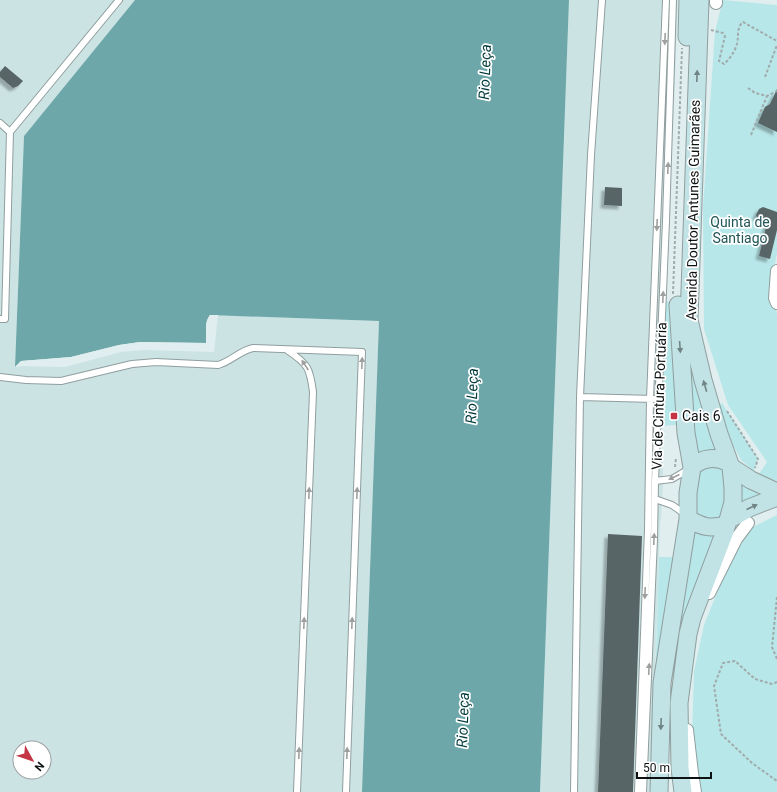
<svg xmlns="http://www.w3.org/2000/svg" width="777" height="792" font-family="Roboto,sans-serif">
	<defs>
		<filter id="shadow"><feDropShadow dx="-3.5" dy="3.5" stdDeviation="1" flood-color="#0004"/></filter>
	</defs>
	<rect width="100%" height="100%" fill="#e0eeef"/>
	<path fill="#cce3e4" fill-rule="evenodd" d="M0,0H135L24,136L15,366L65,367L121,352L145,350L214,352L218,315L379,321L362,792H0ZM20,748H44V772H20Z
		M569,0H678L660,460L663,461V483L661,520L660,521L651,792H540Z"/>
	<path fill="#b8e7e9" d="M723,0L776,5L777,6V253C773,274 770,294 777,314V481L759,474L767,462L728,405L704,329L703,207L715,31Z
		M666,301L670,302L676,395V425L662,426Z
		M679,329L729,463L776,492L728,520L688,634L670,633L688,519Z
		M722,403L758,459L754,471L741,460L733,445L718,405Z
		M777,515V792H700L692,736L694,671L704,625L725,573L743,532Z
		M659,557H676L655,688Z"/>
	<path fill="#6da7a9" d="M135,0H569L540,792H362L379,321L210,315C204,323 207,333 206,343L140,342L119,345L71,357L21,361L15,367L24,136Z"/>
	<path fill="#e0eeef" d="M210,315H218V317H211L209,321L208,343L207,345L140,344L120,347L71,359L22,363L18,367H15L21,361L71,357L119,345L140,342L206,343V325L207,320Z"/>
	<path fill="#596566" filter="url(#shadow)" d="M5,66L23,81L18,86L13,88L0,77V72Z
		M777,89V132L758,123L765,107L770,104Z
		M605,187L622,188V206L604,205Z
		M763,207L777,212V230L770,259L759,256L767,223L758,219L756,215L759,209Z
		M608,534L642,536L633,792H598Z"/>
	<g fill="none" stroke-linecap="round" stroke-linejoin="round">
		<g stroke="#909e9e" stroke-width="8">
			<path id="service" d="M0,123L10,132
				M0,319H5L10,132L119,0
				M287,350C308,364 310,368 313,392L297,792
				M0,377L26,380L61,381L132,364L156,362L218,365C232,361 239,351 253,348L362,352L346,792
				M580,397L654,399
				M655,481L672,479L689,469
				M655,499L672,505L685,514
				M574,792L580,397L591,155L602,0
				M638,792L648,529L650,399L666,0
				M643,792L654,539L655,481L666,221L673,0"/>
		</g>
		<g stroke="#909e9e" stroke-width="14">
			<path id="minor" d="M716,3V0
				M777,271L775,298L777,303
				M709,593L736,539L748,523
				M687,730L692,773L695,792"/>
		</g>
		<g stroke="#909e9e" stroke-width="19">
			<path id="secondary" d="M687,37L688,0
				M692,467C703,457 716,456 729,463
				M731,467L751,480L777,492
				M688,519C703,527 709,529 726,525
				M728,520L749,508L777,497
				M659,792L662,683L688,519V493L692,467L686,433L678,305
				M683,792L680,768L679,703L688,634L692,618L725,531L733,502V488L731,467L719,434L703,380L689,320L700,0"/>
		</g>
		<path stroke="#a0abac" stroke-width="2" stroke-dasharray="3 2" stroke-linecap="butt" d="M711,30L723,33L725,36L719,61L724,64C730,59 735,51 737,44C739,36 736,28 743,22L777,41
			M765,77L777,45
			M748,88L755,93L767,96L777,91
			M751,135L767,96
			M673,294L682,48
			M727,411L758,459L755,468
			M675,467L676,458
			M777,597L772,647L777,659
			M777,682L772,684L755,679L735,661L723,663L714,686L721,734L752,763L777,781"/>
		<use href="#service" stroke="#fff" stroke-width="6"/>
		<use href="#minor" stroke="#fff" stroke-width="12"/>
		<use href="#secondary" stroke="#c1e3e5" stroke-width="17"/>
	</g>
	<defs><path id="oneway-solid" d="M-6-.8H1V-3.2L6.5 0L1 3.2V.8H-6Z"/></defs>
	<g fill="#9ea0a0">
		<use href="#oneway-solid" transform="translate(665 39) rotate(92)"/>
		<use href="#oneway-solid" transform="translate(668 168) rotate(-88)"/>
		<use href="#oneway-solid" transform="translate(657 225) rotate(92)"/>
		<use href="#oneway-solid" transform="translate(663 297) rotate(-88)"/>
		<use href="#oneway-solid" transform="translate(362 363) rotate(-88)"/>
		<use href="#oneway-solid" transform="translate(305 365) rotate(-123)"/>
		<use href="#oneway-solid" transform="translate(674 477) rotate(156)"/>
		<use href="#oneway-solid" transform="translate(309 493) rotate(-88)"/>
		<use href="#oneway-solid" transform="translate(357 493) rotate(-88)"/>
		<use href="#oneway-solid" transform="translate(654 539) rotate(-88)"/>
		<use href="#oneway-solid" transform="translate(645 593) rotate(92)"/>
		<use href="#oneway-solid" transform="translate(304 623) rotate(-88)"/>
		<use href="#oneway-solid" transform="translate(352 623) rotate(-88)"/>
		<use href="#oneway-solid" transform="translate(649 669) rotate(-87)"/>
		<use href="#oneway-solid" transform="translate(299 753) rotate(-88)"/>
		<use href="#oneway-solid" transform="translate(347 753) rotate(-88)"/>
	</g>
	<g fill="#708486">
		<use href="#oneway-solid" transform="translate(697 76) rotate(-88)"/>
		<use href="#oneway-solid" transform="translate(680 347) rotate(86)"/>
		<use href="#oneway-solid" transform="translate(705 386) rotate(-106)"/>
		<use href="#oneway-solid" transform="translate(752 507) rotate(-25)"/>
		<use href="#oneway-solid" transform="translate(661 724) rotate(92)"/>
	</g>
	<rect fill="#c43444" stroke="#fff" stroke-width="1.5" x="670" y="412" width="8" height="8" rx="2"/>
	<g text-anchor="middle" stroke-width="3.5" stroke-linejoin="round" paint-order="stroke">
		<g font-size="14" fill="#0c1111" stroke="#fff">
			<text transform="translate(693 210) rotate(-89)" y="5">Avenida Doutor Antunes Guimarães</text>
			<text transform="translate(659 396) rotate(-88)" y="5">Via de Cintura Portuária</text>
		</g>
		<g font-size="14" fill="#235658" stroke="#fff">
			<text x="740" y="227">Quinta de<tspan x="740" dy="16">Santiago</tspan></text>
		</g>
		<g font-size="14" fill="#0c1111" stroke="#fff" text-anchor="start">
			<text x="682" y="421">Cais 6</text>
		</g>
		<g font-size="15" font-style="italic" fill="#00393b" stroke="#fff">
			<text transform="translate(485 72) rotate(-88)" y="5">Rio Leça</text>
			<text transform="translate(472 396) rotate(-88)" y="5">Rio Leça</text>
			<text transform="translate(463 720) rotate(-88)" y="5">Rio Leça</text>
		</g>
	</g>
	<g transform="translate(32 760) rotate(130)"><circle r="19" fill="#ffffff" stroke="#9ea0a0"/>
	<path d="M0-3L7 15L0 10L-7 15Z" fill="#c43444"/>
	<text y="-6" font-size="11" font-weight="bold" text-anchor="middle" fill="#0c1111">N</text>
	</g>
	<path d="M637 772v6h74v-6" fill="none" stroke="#0c1111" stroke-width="2"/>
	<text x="643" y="772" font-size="12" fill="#0c1111" stroke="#ffffff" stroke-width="3" paint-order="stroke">50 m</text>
</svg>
